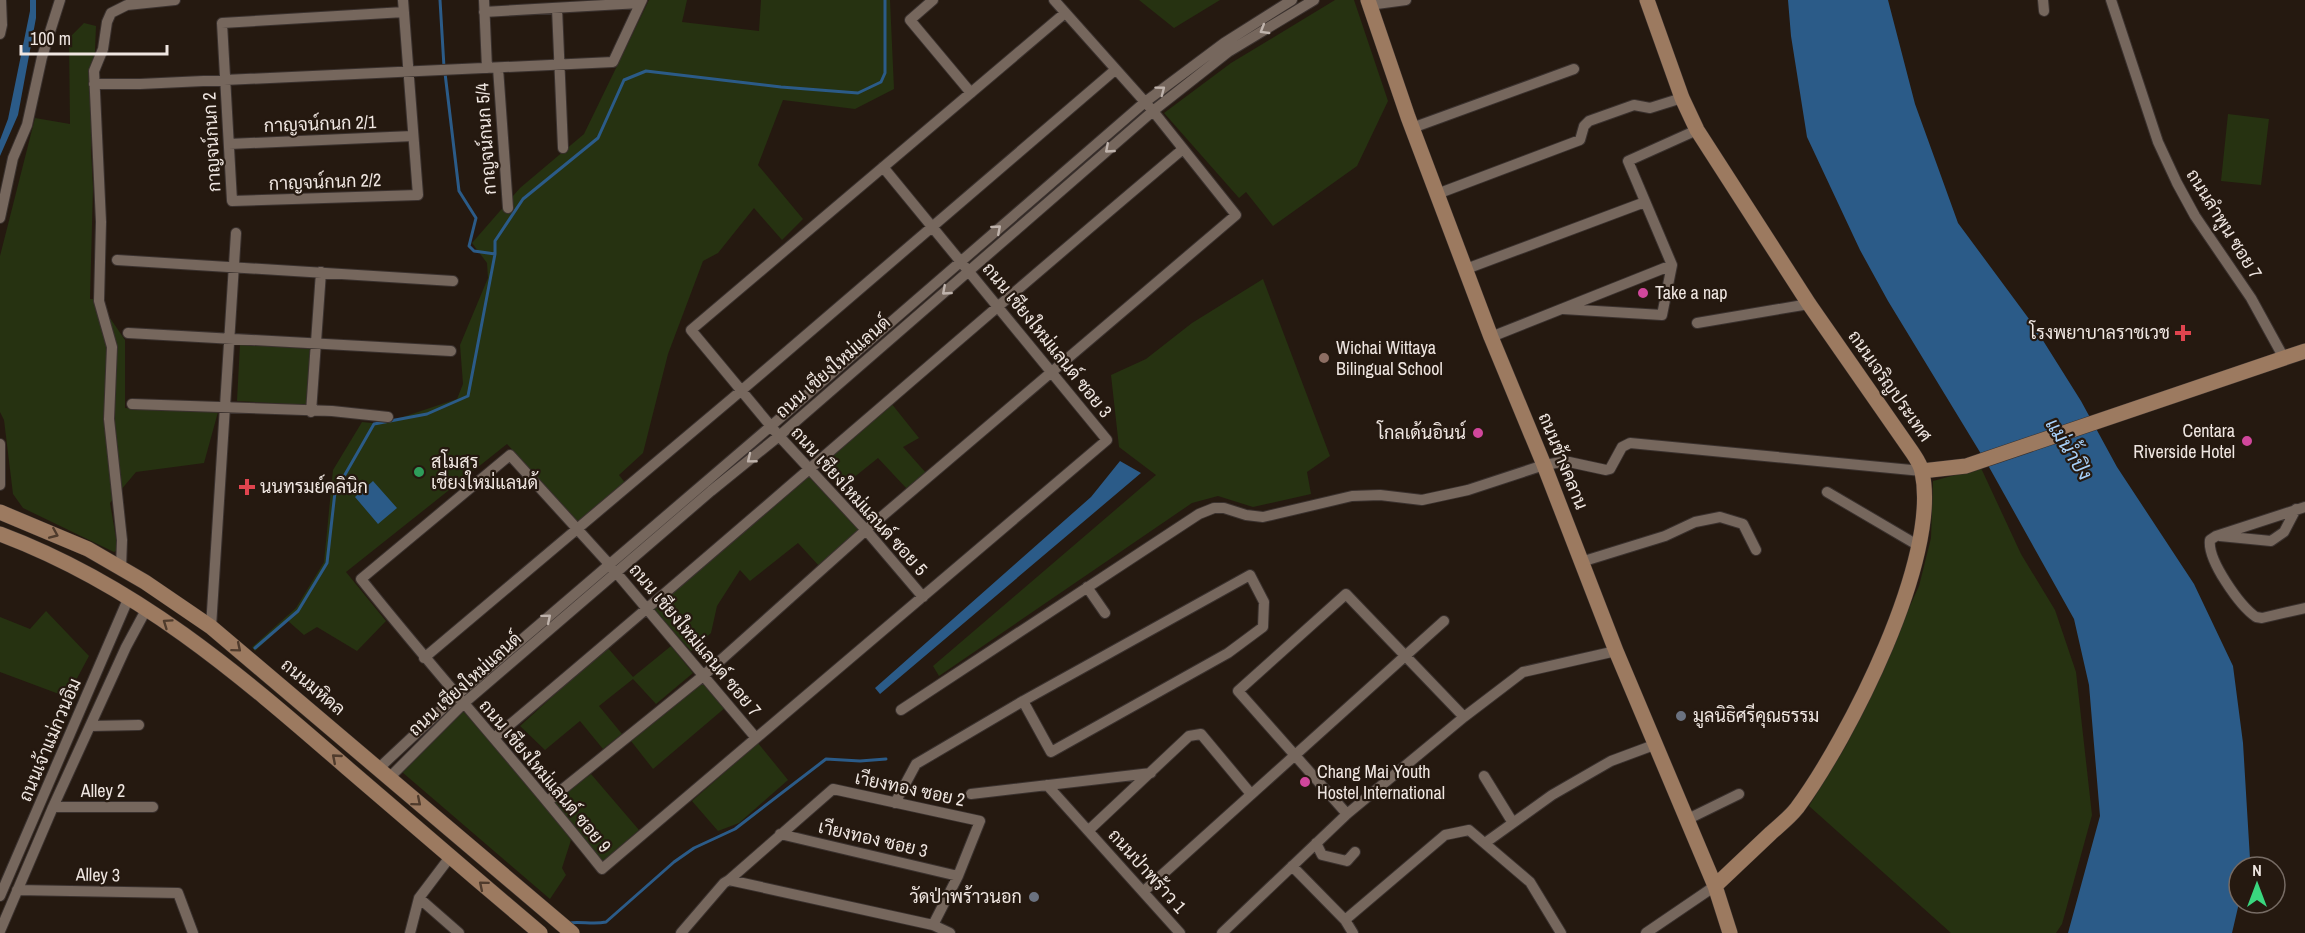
<svg xmlns="http://www.w3.org/2000/svg" width="2305" height="933" font-family="'Archivo Narrow',Sarabun,sans-serif">
	<rect width="100%" height="100%" fill="#251910"/>
	<path fill="#263211" d="M649,0H687L682,22L759,31L761,0H890L894,89L855,109L783,100L758,165L803,219L782,240L754,208L718,253L703,261L668,354L643,453L619,475L626,484L579,524L507,444L346,572L386,621L357,651L317,627L304,635L288,621L255,651L252,647L296,608L324,562L333,470L362,422L382,424L457,399L463,384L460,345L488,278L487,263L472,243L520,188L584,134Z
		M1139,0H1220L1174,28Z
		M1335,0H1354L1388,101L1357,166L1273,226L1246,192L1239,198L1164,113L1231,63Z
		M84,23L96,26L91,150L93,188L90,299H97L125,340V408L218,412L204,463L136,472L110,503L118,550L114,552L23,508L13,494L4,420L0,412V256L35,118L70,124L69,38Z
		M2228,114L2269,119L2261,185L2221,181Z
		M1263,279L1330,456L1307,472L1311,494L1253,507L1218,496L1192,503L939,676L933,666L1156,475L1119,447L1111,375L1146,359L1192,323Z
		M240,344L310,349L306,405L237,401Z
		M891,403L919,438L903,447L926,473L907,489L878,458L842,487L822,466Z
		M1981,468L2021,554L2055,610L2076,672L2092,815L2062,924L2056,933H1951L1809,806L1847,744L1919,586L1931,538L1933,481Z
		M808,474L861,529L820,567L798,543L750,581L740,570L717,606L711,633L691,651L653,610Z
		M46,611L89,656L67,697L0,672V617L30,629Z
		M671,646L693,673L656,704L633,679L599,706L622,734L603,749L580,721L545,750L520,726L607,647L633,677Z
		M703,681L726,707L653,769L631,741Z
		M463,711L544,802L571,840L562,868L566,875L550,899L402,772Z
		M758,743L788,780L739,823L718,831L692,801Z
		M591,774L639,830L602,864L553,802Z"/>
	<path fill="#2b5b88" d="M30,0H36V18L18,115L0,156V140L8,119L30,11Z
		M1788,0H1888L1915,104L1958,223L2032,323L2081,401L2117,467L2194,584L2233,666L2243,743L2250,859L2248,867H2239V903L2232,933H2068L2100,816L2089,685L2074,619L1989,467L1888,301L1860,250L1807,137L1791,36Z
		M1120,461L1141,473L880,694L875,688L1091,497Z
		M373,481L397,508L378,524L355,497Z"/>
	<g fill="none" stroke-linecap="round" stroke-linejoin="round">
		<path stroke="#2b5b88" stroke-width="3" d="M440,0L444,67
			M445,73L459,191L476,218L469,246L474,251L495,254
			M255,648L298,611L327,563L335,492L374,424L427,414L468,396L495,254V241L523,199L598,138L624,80L646,71L781,87L858,93L881,82L885,73V0
			M569,923C581,921 593,925 606,922L674,862L694,848L735,829L826,759L860,761L886,759"/>
		<g stroke="#3a312e" stroke-width="12">
			<path id="street" d="M403,0L418,195L232,201L222,23L404,12
				M484,0L487,68
				M933,0L910,20L971,93
				M2043,0L2044,11
				M2111,0L2158,142L2177,183L2195,216L2251,298L2284,358
				M1369,5L1406,0
				M557,8L563,148
				M484,12L640,3
				M0,34L2,25L1,0
				M498,68L508,208
				M94,84H140L613,62L642,0
				M1412,128L1574,69
				M229,144L413,136
				M1437,194L1580,140L1584,126L1589,121L1634,105L1650,108L1682,98
				M0,218L13,158L27,125L42,57L60,0
				M117,260L453,281
				M1466,269L1645,202
				M1563,309L1662,315L1672,265L1628,161L1697,130
				M1697,323L1809,304
				M128,333L451,351
				M1491,337L1672,265
				M132,404L332,411L388,417
				M311,412L321,272
				M0,444V485
				M1827,492L1919,546
				M2305,507L2216,536L2210,540C2207,560 2240,606 2256,617L2262,618L2305,608
				M2220,536L2271,541L2284,532L2296,509
				M1581,562L1665,536L1695,522L1720,517L1743,524L1756,550
				M121,568L122,540L109,419L112,347L99,301L101,222L94,71L103,49L107,22L111,13L127,5L175,0
				M1087,587L1105,613
				M923,597L866,530L779,436L691,330L1065,13
				M211,627L236,233
				M424,658L742,390L1115,70
				M901,710L1199,514L1214,508H1224L1246,515L1263,517L1352,496L1380,495L1422,500L1468,490L1544,465L1562,462H1569L1606,470L1610,469L1622,447L1630,443L1922,471
				M91,726L139,725
				M494,738C726,544 952,343 1183,149
				M756,738L609,564L510,455L361,579C439,677 524,770 602,869L1107,440L883,167
				M378,769L456,696L771,426L1145,102L1224,43L1292,0
				M1484,776L1513,823
				M389,778L463,704L711,491L779,436L1153,111L1228,52L1314,0
				M1047,785L1180,933
				M971,794L1151,773
				M548,801L703,676L866,530L1236,215L1153,111L1054,0
				M895,803L916,764L1023,701L1250,575L1264,602L1263,627L1228,653L1051,752L1023,701
				M53,807H153
				M1347,814L1238,691L1346,594L1464,717
				M1686,820L1739,794
				M1089,830L1189,736L1201,734L1251,794
				M780,834L958,876
				M1316,843L1322,855L1347,861L1355,852
				M1485,843L1552,795L1611,761L1654,745
				M1292,866L1345,920L1353,933
				M729,880L933,925L950,933
				M17,890L178,893L193,933
				M1144,891L1444,621
				M0,896L129,597
				M419,898L459,933
				M1345,920L1445,835L1469,830L1530,882L1561,933
				M0,931L53,807L126,647L147,608
				M410,933L419,898L450,857
				M681,933L724,883L729,880L833,789L980,821L958,876L933,925
				M1222,933L1347,814L1464,717L1523,672L1616,651
				M1646,933L1715,886"/>
		</g>
		<g stroke="#3a312e" stroke-width="16">
			<path id="secondary" d="M1368,0L1408,117L1491,337L1544,465L1616,651L1715,886L1730,933
				M1647,0L1682,98L1697,130L1809,304L1912,452C1916,458 1921,465 1922,472C1941,558 1848,739 1797,808C1790,817 1780,825 1771,833C1752,851 1733,869 1715,886
				M1922,471L1966,466L2305,351
				M0,512L88,549L145,582L211,627L572,933
				M0,534C136,585 238,673 346,767C410,822 475,878 540,933"/>
		</g>
		<use href="#street" stroke="#76675d" stroke-width="10"/>
		<use href="#secondary" stroke="#9c7a60" stroke-width="15"/>
	</g>
	<defs><path id="oneway-chevron" d="M-2-3.5L2.5 0L-2 3.5" fill="none" stroke-width="1.6" stroke-linecap="round" stroke-linejoin="round" transform="scale(1.5)"/></defs>
	<g stroke="#bfb3ac">
		<use href="#oneway-chevron" transform="translate(1264 30) rotate(149)"/>
		<use href="#oneway-chevron" transform="translate(1161 90) rotate(-37)"/>
		<use href="#oneway-chevron" transform="translate(1109 149) rotate(139)"/>
		<use href="#oneway-chevron" transform="translate(997 229) rotate(-41)"/>
		<use href="#oneway-chevron" transform="translate(946 291) rotate(139)"/>
		<use href="#oneway-chevron" transform="translate(751 459) rotate(141)"/>
		<use href="#oneway-chevron" transform="translate(547 618) rotate(-40)"/>
	</g>
	<g stroke="#4f3b2c">
		<use href="#oneway-chevron" transform="translate(54 534) rotate(23)"/>
		<use href="#oneway-chevron" transform="translate(167 623) rotate(-145)"/>
		<use href="#oneway-chevron" transform="translate(237 648) rotate(40)"/>
		<use href="#oneway-chevron" transform="translate(336 758) rotate(-139)"/>
		<use href="#oneway-chevron" transform="translate(417 802) rotate(40)"/>
		<use href="#oneway-chevron" transform="translate(483 885) rotate(-140)"/>
	</g>
	<g fill="#d1479c" stroke="#251910" stroke-width="2">
		<circle cx="1643" cy="293" r="6"/>
		<circle cx="1478" cy="433" r="6"/>
		<circle cx="2247" cy="441" r="6"/>
		<circle cx="1305" cy="782" r="6"/>
	</g>
	<g fill="#e0444e" stroke="#251910" stroke-width="2">
		<path d="M2180 324h6v6h6v6h-6v6h-6v-6h-6v-6h6z"/>
		<path d="M244 478h6v6h6v6h-6v6h-6v-6h-6v-6h6z"/>
	</g>
	<circle fill="#8d6e63" stroke="#251910" stroke-width="2" cx="1324" cy="358" r="6"/>
	<circle fill="#2e9e5b" stroke="#251910" stroke-width="2" cx="419" cy="472" r="6"/>
	<g fill="#6b7280" stroke="#251910" stroke-width="2">
		<circle cx="1681" cy="716" r="6"/>
		<circle cx="1034" cy="897" r="6"/>
	</g>
	<g text-anchor="middle" stroke-width="4.5" stroke-linejoin="round" paint-order="stroke">
		<g font-size="18" fill="#efe6e1" stroke="#251910">
			<text transform="translate(320 124) rotate(-2)" y="6">กาญจน์กนก 2/1</text>
			<text transform="translate(486 139) rotate(-94)" y="6">กาญจน์กนก 5/4</text>
			<text transform="translate(212 142) rotate(-93)" y="6">กาญจน์กนก 2</text>
			<text transform="translate(325 182) rotate(-2)" y="6">กาญจน์กนก 2/2</text>
			<text transform="translate(2224 224) rotate(58)" y="6">ถนนลำพูน ซอย 7</text>
			<text transform="translate(1047 340) rotate(51)" y="6">ถนน เชียงใหม่แลนด์ ซอย 3</text>
			<text transform="translate(833 367) rotate(-41)" y="6">ถนน เชียงใหม่แลนด์</text>
			<text transform="translate(1890 386) rotate(55)" y="6">ถนนเจริญประเทศ</text>
			<text transform="translate(1563 461) rotate(68)" y="6">ถนนช้างคลาน</text>
			<text transform="translate(859 501) rotate(48)" y="6">ถนน เชียงใหม่แลนด์ ซอย 5</text>
			<text transform="translate(695 640) rotate(50)" y="6">ถนน เชียงใหม่แลนด์ ซอย 7</text>
			<text transform="translate(465 684) rotate(-42)" y="6">ถนน เชียงใหม่แลนด์</text>
			<text transform="translate(313 687) rotate(40)" y="6">ถนนมหิดล</text>
			<text transform="translate(50 740) rotate(-67)" y="6">ถนนเจ้าแม่กวนอิม</text>
			<text transform="translate(545 776) rotate(50)" y="6">ถนน เชียงใหม่แลนด์ ซอย 9</text>
			<text transform="translate(910 789) rotate(12)" y="6">เาียงทอง ซอย 2</text>
			<text x="103" y="797">Alley 2</text>
			<text transform="translate(873 839) rotate(13)" y="6">เาียงทอง ซอย 3</text>
			<text transform="translate(1147 871) rotate(48)" y="6">ถนนป่าพร้าว 1</text>
			<text transform="translate(98 875) rotate(1)" y="6">Alley 3</text>
		</g>
		<g font-size="18" fill="#efe6e1" stroke="#251910" text-anchor="start">
			<text x="1655" y="299">Take a nap</text>
			<text x="2170" y="339" text-anchor="end">โรงพยาบาลราชเวช</text>
			<text x="1336" y="354">Wichai Wittaya<tspan x="1336" dy="21">Bilingual School</tspan></text>
			<text x="2235" y="437" text-anchor="end">Centara<tspan x="2235" dy="21">Riverside Hotel</tspan></text>
			<text x="1466" y="439" text-anchor="end">โกลเด้นอินน์</text>
			<text x="431" y="468">สโมสร<tspan x="431" dy="21">เชียงใหม่แลนด้</tspan></text>
			<text x="260" y="493">นนทรมย์คลินิก</text>
			<text x="1693" y="722">มูลนิธิศรีคุณธรรม</text>
			<text x="1317" y="778">Chang Mai Youth<tspan x="1317" dy="21">Hostel International</tspan></text>
			<text x="1022" y="903" text-anchor="end">วัดป่าพร้าวนอก</text>
		</g>
		<g font-size="20" font-style="italic" fill="#a8d1fa" stroke="#251910">
			<text transform="translate(2069 449) rotate(58)" y="7">แม่น้ำปิง</text>
		</g>
	</g>
	<g transform="translate(2257 885)"><circle r="28" fill="#251910" stroke="#766b64" stroke-width="1.5"/>
	<path d="M0-4.5L10 22L0 15L-10 22Z" fill="#3ad77f"/>
	<text y="-9" font-size="16" font-weight="bold" text-anchor="middle" fill="#efe6e1">N</text>
	</g>
	<path d="M21 45v9h146v-9" fill="none" stroke="#efe6e1" stroke-width="3"/>
	<text x="30" y="45" font-size="18" fill="#efe6e1" stroke="#251910" stroke-width="4.5" paint-order="stroke">100 m</text>
</svg>
